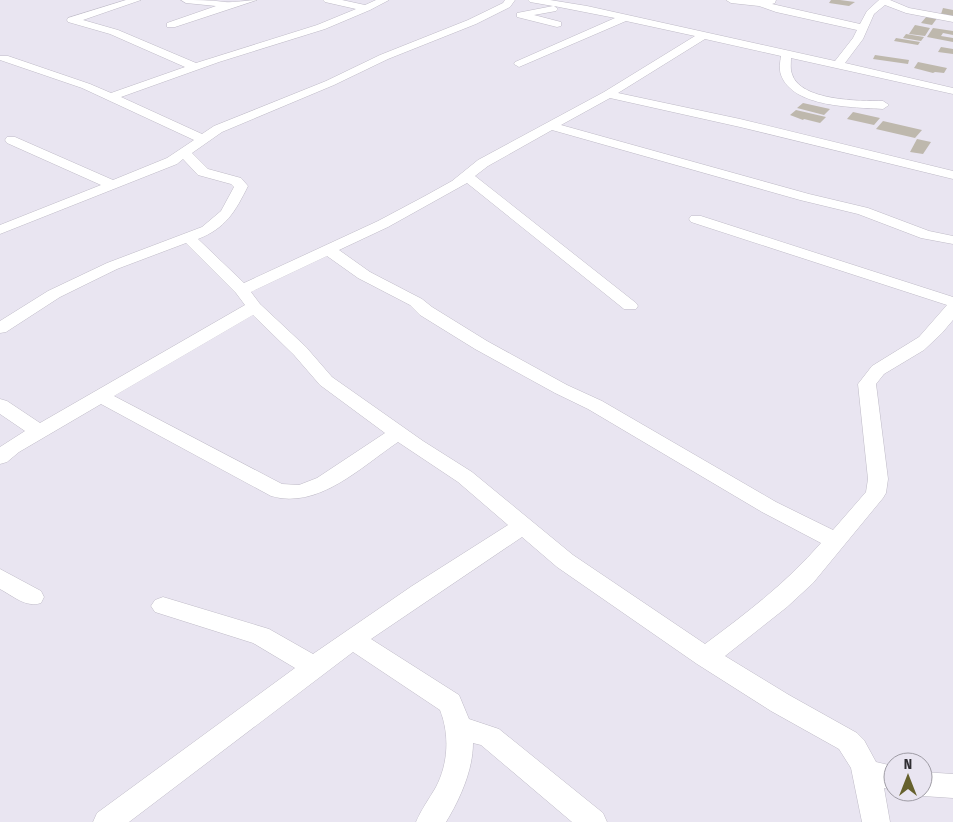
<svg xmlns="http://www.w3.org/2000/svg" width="953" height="822" font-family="'Fira Sans Condensed',sans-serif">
	<rect width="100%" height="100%" fill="#e9e5f1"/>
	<path fill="#beb8ad" d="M831,0H840L855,2L849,6L829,3Z
		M943,8L953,10V16L941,14Z
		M927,16L938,17L932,25L921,23Z
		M915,25L930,28L925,36L909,34Z
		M933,28L953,31V35L943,33L941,36L953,38V42L927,37Z
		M906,34L924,37L921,41L903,38Z
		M896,38L920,42L918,45L894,41Z
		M941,47L953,49V54L938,52Z
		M875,55L909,60L908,64L873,59Z
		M918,62L947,68L944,73L935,72L933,73L914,68Z
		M803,103L830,109L824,115L797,108Z
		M796,110L826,117L820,123L804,119L803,120L790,115Z
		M853,112L880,118L874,125L847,119Z
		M883,121L922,130L915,138L876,129Z
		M917,139L931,142L923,154L910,152Z"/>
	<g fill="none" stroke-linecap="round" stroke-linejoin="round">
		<g stroke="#bfbbc7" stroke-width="1">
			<path id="minor" d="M126,0H141L83,20L118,30L196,63L317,25L356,9L325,2L323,0H342L365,5L376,0H389L370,10L325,29L219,62L121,97L202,134L214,126L326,81L380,55L468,20L503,3L505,0H515L510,7L476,24L388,59L334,85L222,132L192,153L208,169L241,178L248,186C235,212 226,228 198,239L244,283L378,221L425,196L452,181L478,160L604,92L695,36L626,21L519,67L514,64L515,62L615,18L554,6L558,9L556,11L534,15L561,22V26L557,27L517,17V13L553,6L530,2L528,0H550L587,6L835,61L853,38L857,30L776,12L759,6L731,3L726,0H776L775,3L772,4L860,24L867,11L879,0H890L909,8L953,16V22L906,13L885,5L874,14L863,39L845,63L953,88V94L791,58C791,63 790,69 792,74C800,101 860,101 883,101L889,105L883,109C854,107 793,108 781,75C779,69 780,62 781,56L705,39L618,93L740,119L953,171V179L740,127L610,98L561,125L809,194L868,208L929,231L953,236V244L921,238L858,214L800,200L552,130L488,166L475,176L636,303L638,306L636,309H624L467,183L388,227L339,250L370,272L422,299L432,307L487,341L567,385L602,401L776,502L833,530L866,492L868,479L858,384L872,366L919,337L947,305L691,222L689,219L691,216H701L953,297V320L942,333L924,350L884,374L876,384L888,479L886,493L883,498L813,583L787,607L725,656L789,695L857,733L864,740L876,762L893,766V790L884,788L890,822H862L851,768L839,749L771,711L697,664L557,567L522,537L371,639L459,695L469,719L499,729L603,813L607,822H572L481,745L473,743C473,770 460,799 446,822H416C421,810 429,799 436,787C448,764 450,735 440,710L353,652L129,822H93L97,813L295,668L253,643L155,612L151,606L155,600L163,597L269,629L313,654L412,586L508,525L458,482L398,442C361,467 318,510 271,496L101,404L19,452L7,462L0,464V447L25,431L0,414V399L7,401L40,423L245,305L236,293L186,243L117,269L60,297L6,332L0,333V321L48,291L107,263L202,227L221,211L234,187L231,184L198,175L183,159L177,164L0,234V225L101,185L7,143L5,140L7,137H15L113,180L167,158L194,140L82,88L0,60V56H8L90,84L111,93L185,67L110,34L68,22L67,20L68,18ZM327,256L358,278L410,305L420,315L475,349L555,393L588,409L762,512L821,543C786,583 748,612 705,644L573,555L472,472L423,441L332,377L306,347L260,304L251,292ZM253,315L294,355L320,385L385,433L317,478L299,485L282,484L114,396Z
				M181,0C196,0 210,0 225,2C234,3 247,0 257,0L175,27H167V23L216,6L186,3Z
				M0,569L41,591L44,597L41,603C26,608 13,596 0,589Z
				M923,772L953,774V798L923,796L913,793L923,792Z"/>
		</g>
		<use href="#minor" fill="#fff" fill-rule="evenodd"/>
	</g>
	<g transform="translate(908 777)"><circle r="24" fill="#e9e5f1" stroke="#9f9ca5"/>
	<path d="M0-4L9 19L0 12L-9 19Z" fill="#66612d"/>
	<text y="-8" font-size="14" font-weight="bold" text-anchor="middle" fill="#302e33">N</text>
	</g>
</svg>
